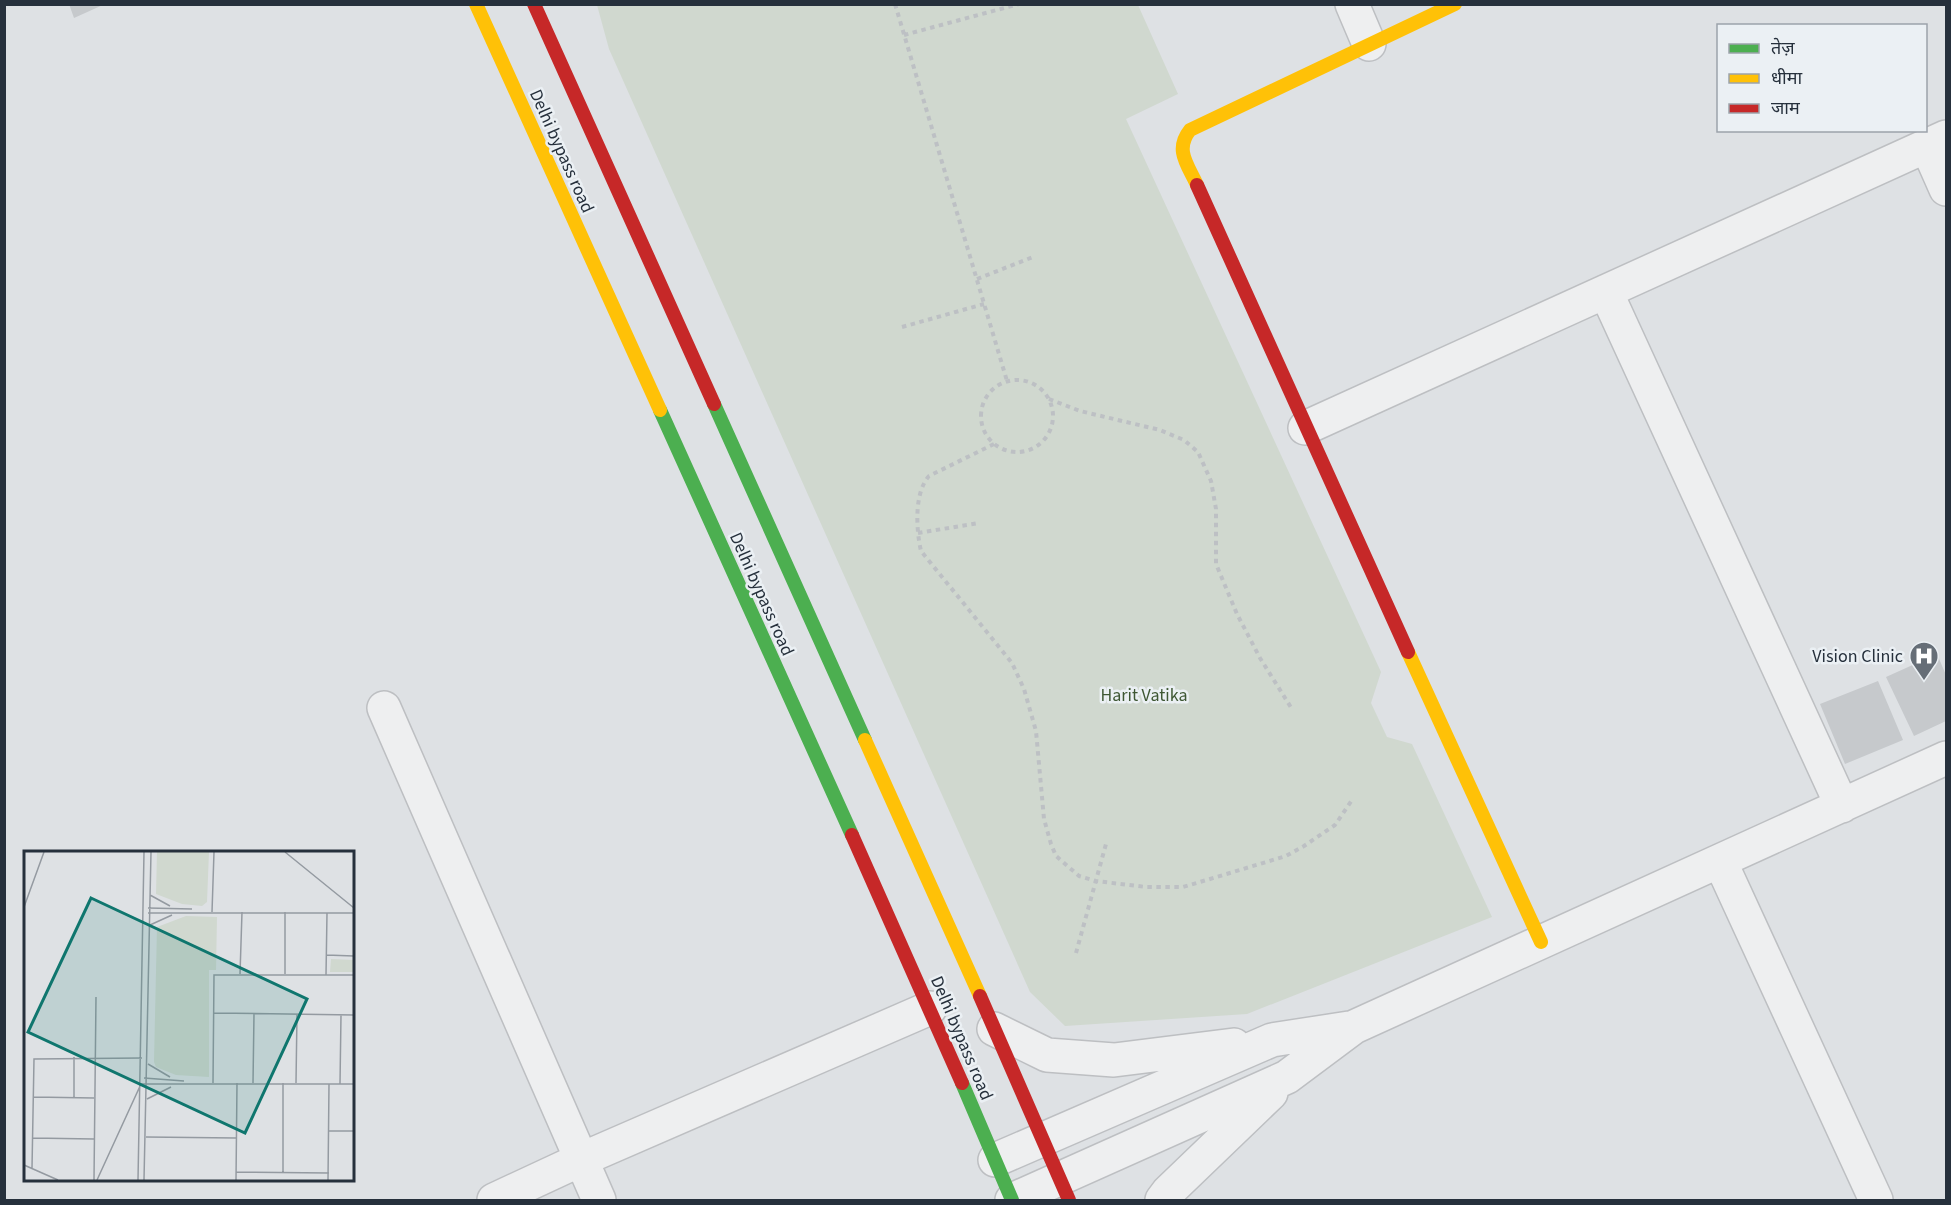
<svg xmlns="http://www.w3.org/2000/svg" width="1951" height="1205" font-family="'Source Sans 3','Noto Sans Devanagari',sans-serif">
	<rect width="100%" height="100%" fill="#dee1e4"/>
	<path fill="#d0d8cf" d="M597,5H1138L1178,94L1126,119L1381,672L1371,703L1387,737L1412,744L1492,917L1247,1014L1065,1026L1030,992L609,49Z"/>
	<path fill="#c6c9cc" d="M69,4H105L74,18Z
		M1937,654L1946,675V721L1914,736L1886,677Z
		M1878,681L1903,740L1845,764L1820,704Z"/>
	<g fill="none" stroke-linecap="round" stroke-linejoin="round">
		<g stroke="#bdbfc2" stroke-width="36">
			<path id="street" d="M1352,4L1369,44
				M1927,146L1946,189
				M1606,292L1842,806
				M1305,428L1946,137
				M384,708L599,1200
				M1720,861L1876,1200
				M994,1029L1047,1055L1114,1060L1234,1045
				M995,1160L1272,1040L1349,1028
				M494,1200L580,1160L930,1008
				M1012,1200L1287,1077L1354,1027L1946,758
				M1162,1200L1168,1192L1271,1093"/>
		</g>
		<path stroke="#bdc0c4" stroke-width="4" stroke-dasharray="4.5 4.5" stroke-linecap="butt" d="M895,4L1007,381
			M904,35L1019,4
			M977,279L1033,257
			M902,327L984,304
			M981 416a36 36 0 1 1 72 0a36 36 0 1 1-72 0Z
			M1049,399L1080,411L1160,430L1184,440L1198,452L1211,481L1216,509V564L1237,614L1260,658L1292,709
			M994,444L929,476C914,493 916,529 921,551L1012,663L1024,689L1036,731L1044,819L1051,844L1056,856L1079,876L1096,881L1146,887H1183L1210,879L1286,856L1304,846L1335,825L1352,800
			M918,533L979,523
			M1076,953L1106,844"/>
		<use href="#street" stroke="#eeeff0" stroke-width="33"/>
		<path stroke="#4caf50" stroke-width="14" d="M714,404L865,740
			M660,410L852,835
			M962,1083L1012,1200"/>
		<path stroke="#ffc107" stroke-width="14" d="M476,4L660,410
			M1197,185C1188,165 1174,150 1190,130L1455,4
			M1408,652L1541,942
			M865,740L980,996"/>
		<path stroke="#c62828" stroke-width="14" d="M534,4L714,404
			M1197,185L1408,652
			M852,835L962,1083
			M980,996L1069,1200"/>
	</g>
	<defs>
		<g id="hospital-pin" transform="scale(1.5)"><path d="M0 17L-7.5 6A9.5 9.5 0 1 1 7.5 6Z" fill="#666e77" stroke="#ebf0f4"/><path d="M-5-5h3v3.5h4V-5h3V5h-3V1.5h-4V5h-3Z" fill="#fff"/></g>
	</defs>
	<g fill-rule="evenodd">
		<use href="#hospital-pin" x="1924" y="656"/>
	</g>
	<g text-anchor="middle" stroke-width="5" stroke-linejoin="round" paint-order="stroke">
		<g font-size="18" fill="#26303c" stroke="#ebf0f4">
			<text transform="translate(562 151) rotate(66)" y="6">Delhi bypass road</text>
			<text transform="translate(762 594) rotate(66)" y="6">Delhi bypass road</text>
			<text transform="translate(962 1038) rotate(67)" y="6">Delhi bypass road</text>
		</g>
		<g font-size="18" fill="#26303c" stroke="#ebf0f4" text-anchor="end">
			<text x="1903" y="662">Vision Clinic</text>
		</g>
		<g font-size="18" fill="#3e5734" stroke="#ebf0f4">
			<text x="1144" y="701">Harit Vatika</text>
		</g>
	</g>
	<g transform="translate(24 851)">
		<rect width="330" height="330" fill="#dee1e4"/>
		<path d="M133,1H185L183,51L178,55L158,53L132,43ZM162,65L193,66L192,119H185V226L152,224L132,216L130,211L133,76ZM307,108L330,109V121H306Z" fill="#d0d8cf"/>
		<path fill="none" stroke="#949aa1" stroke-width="1.5" d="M261,1L330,57M126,44L146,55M0,56L20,1M124,57L168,58M188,61L190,1M124,62H330M126,74L148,64M302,104L330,105M216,123L218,61M261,123V61M302,124L303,62M189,162L330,164M124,213L146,226M120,227L160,230M189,232L190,124H330M229,232L230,163M259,232V321M272,232L273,163M316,233L317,164M9,246L70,247M50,247V206M123,248L147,236M305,280H330M122,286L212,287M8,287L70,288M0,314L34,329M8,317L10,208L118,207M212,321L305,322M70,329L72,146M73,329L117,233H330M114,329L120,1M120,329L127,1M212,329L213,232M304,329L305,233"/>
		<path fill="#0f766e" fill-opacity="0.15" stroke="#0f766e" stroke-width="3" d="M67,47L283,148L221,282L4,181Z"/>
		<rect width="330" height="330" fill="none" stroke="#26303c" stroke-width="3"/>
	</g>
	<rect width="1951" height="1205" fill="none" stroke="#26303c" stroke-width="12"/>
	<rect x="1717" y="24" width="210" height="108" fill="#ebf0f4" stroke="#9ca3aa" stroke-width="1.5"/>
	<rect x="1729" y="44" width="30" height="9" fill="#4caf50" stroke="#9ca3aa" stroke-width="1.5"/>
	<text x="1771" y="54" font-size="18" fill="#26303c">तेज़</text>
	<rect x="1729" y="74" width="30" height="9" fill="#ffc107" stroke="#9ca3aa" stroke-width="1.5"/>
	<text x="1771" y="84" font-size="18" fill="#26303c">धीमा</text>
	<rect x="1729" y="104" width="30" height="9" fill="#c62828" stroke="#9ca3aa" stroke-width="1.5"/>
	<text x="1771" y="114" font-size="18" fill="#26303c">जाम</text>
</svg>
